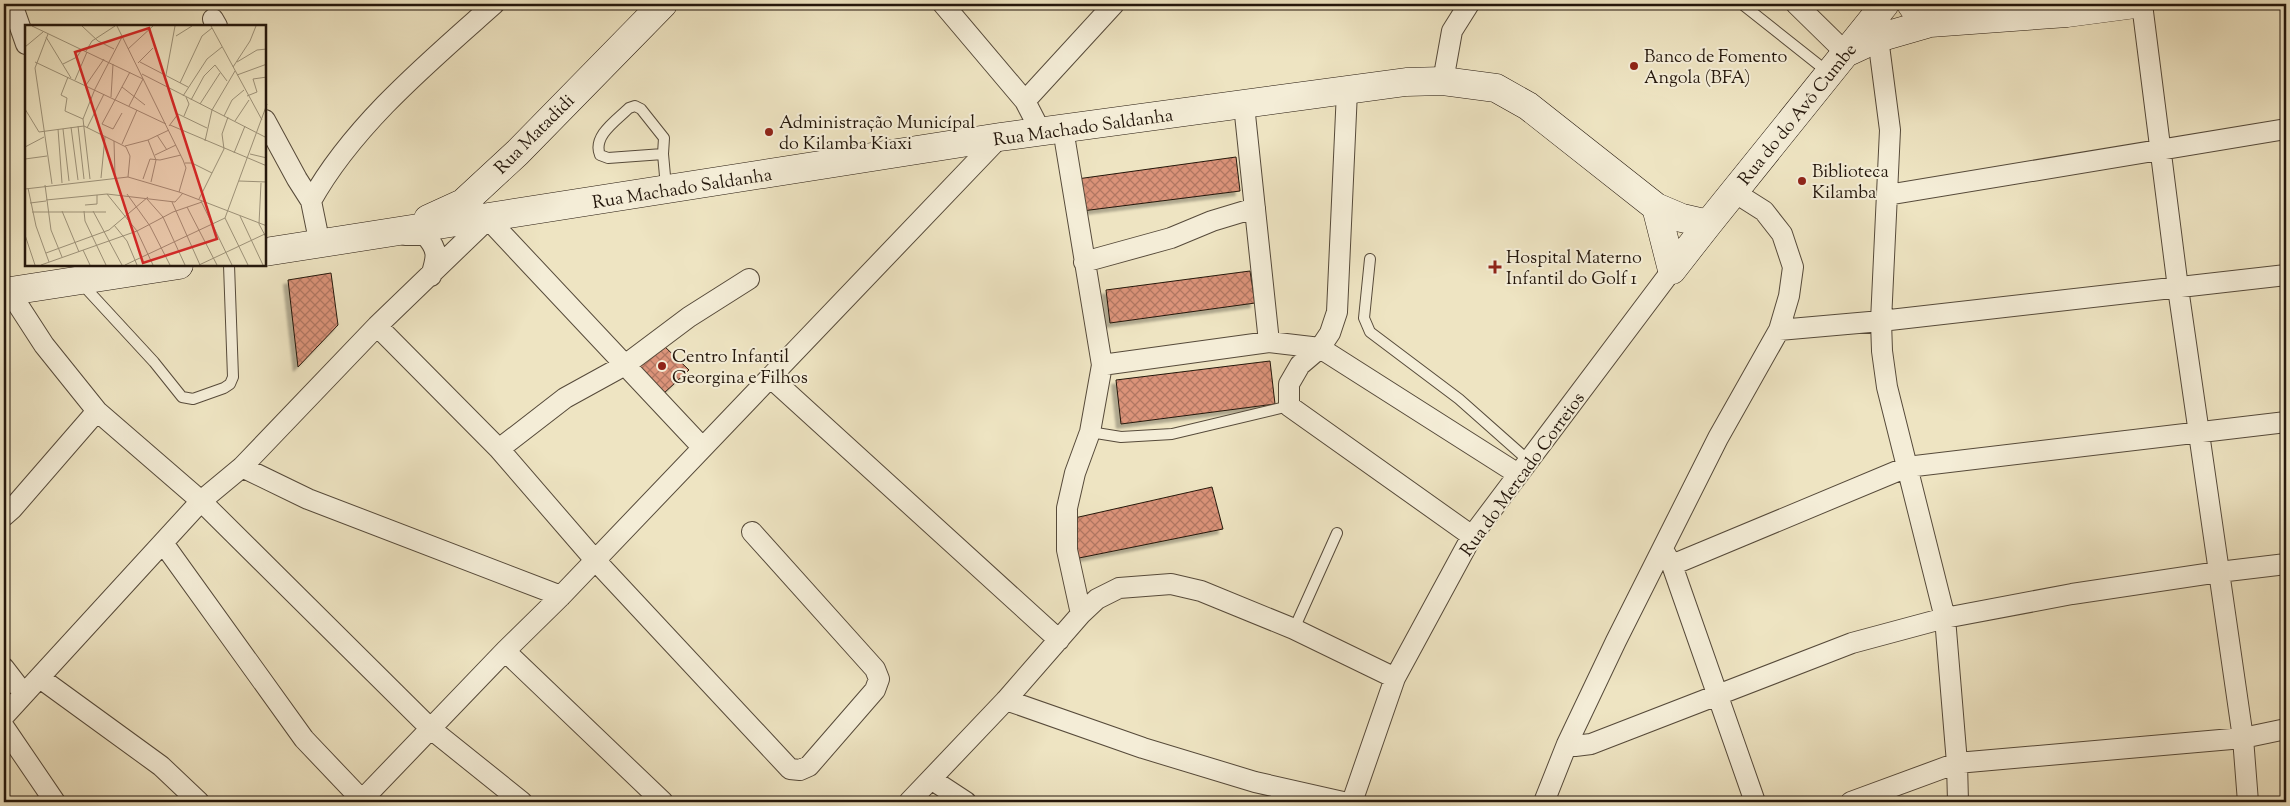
<svg xmlns="http://www.w3.org/2000/svg" width="2290" height="806" font-family="'Sorts Mill Goudy',serif">
	<defs>
		<pattern id="building-cross-hatch" width="8" height="8" patternUnits="userSpaceOnUse" patternTransform="scale(1.25)"><rect width="8" height="8" fill="#db9379"/><path d="M0 0l8 8M0 8l8-8" fill="none" stroke="#b17762"/></pattern>
		<filter id="shadow"><feDropShadow dx="-4.5" dy="4.5" stdDeviation="1" flood-color="#0004"/></filter>
	</defs>
	<rect width="100%" height="100%" fill="#eee4c2"/>
	<filter id="stains"><feTurbulence type="fractalNoise" baseFrequency=".004" numOctaves="4"/><feColorMatrix values="0 0 0 0 .2 0 0 0 0 .09 0 0 0 0 .02 0 0 0 .5 -.17"/></filter>
	<radialGradient id="worn" r=".72"><stop offset=".6" stop-color="#630" stop-opacity="0"/><stop offset="1" stop-color="#630" stop-opacity=".3"/></radialGradient>
	<path fill="url(#building-cross-hatch)" stroke="#24170c" filter="url(#shadow)" d="M1236,157L1240,191L1082,211L1077,179Z
		M1250,271L1255,303L1110,323L1106,290Z
		M331,273L338,325L298,367L288,280Z
		M662,344L689,370L663,394L635,363Z
		M1270,361L1275,404L1121,424L1116,380Z
		M1212,487L1223,529L1079,558L1070,519Z"/>
	<g fill="none" stroke-linecap="round" stroke-linejoin="round">
		<g stroke="#564a3a" stroke-width="12">
			<path id="lane" d="M1742,4L1829,73
				M663,154L608,158L600,155C592,136 617,120 629,108L635,106L641,109L664,138L663,154L666,187
				M1370,259L1364,318L1370,332L1459,399L1529,461
				M82,284L154,362L182,397L193,399L224,388L230,384L233,377L229,265
				M1090,432L1121,437L1172,434L1289,406
				M1294,629L1337,533"/>
		</g>
		<g stroke="#564a3a" stroke-width="22">
			<path id="street" d="M12,4L26,44
				M943,4L1025,101L1041,132
				M1796,4L1846,53
				M2142,4L2178,288L2243,738L2248,802
				M213,19L217,26
				M1878,38L1890,130L1881,321L1882,351L1887,387L1945,618L1957,763L1958,802
				M1443,81L1452,31L1469,4
				M1347,91L1337,312L1330,333L1320,348L1300,365L1289,384V406L1472,536
				M1025,101L1114,4
				M1244,105L1269,342
				M265,120L297,179L311,201L320,245
				M1063,129L1102,365L1090,432L1075,473L1067,508V550L1081,614
				M1887,195L2286,129
				M311,201C353,125 430,61 494,4
				M405,235H425C439,250 437,257 431,276
				M1084,262L1171,238L1212,221L1255,208
				M9,291L44,345L97,411L201,501L431,729L522,802
				M377,326L499,449L595,560L790,769L800,770L809,766L875,690L879,679L875,669L752,532
				M1779,330L1881,321L2286,275
				M1102,365L1269,342L1320,348L1518,474
				M770,377L1059,640
				M499,449L565,398L625,365L689,317L749,279
				M242,467L308,499L561,596
				M4,516L12,509L97,411
				M163,543L304,739L362,800
				M1665,553L1672,565L1755,802
				M1672,565L1907,467L2286,422
				M505,651L663,802
				M4,668L24,694
				M40,678L161,766L199,802
				M1006,700L1143,748L1255,782L1343,802
				M4,716L201,501L242,467L377,326L488,219L702,447
				M4,727L55,802
				M1567,744L1575,746L1591,744L1852,643L1945,618L2072,594L2219,572L2286,564
				M931,779L966,802
				M360,802L505,651L561,596L1000,137
				M909,802L1006,700L1081,614L1097,599L1119,588L1171,584L1201,591L1294,629L1395,678
				M1352,802L1395,678L1472,536L1672,270
				M1544,802L1567,744L1616,641L1718,438L1779,330L1789,296L1793,267L1782,234L1764,211L1734,192
				M1851,802L1957,763L2243,738L2286,729"/>
		</g>
		<g stroke="#24170c" stroke-width="29">
			<path id="secondary" d="M1911,4L1918,14L1930,23
				M1850,51L1878,38L1930,23L2067,13L2135,4
				M1656,207L1672,270
				M428,219L463,203L517,153L663,4
				M265,252L1000,137L1406,82L1443,81L1496,88L1528,106L1656,207L1682,218L1708,224
				M1672,270L1708,224L1885,4
				M4,292L179,265"/>
		</g>
		<use href="#lane" stroke="#f4edd7" stroke-width="10"/>
		<use href="#street" stroke="#f4edd7" stroke-width="20"/>
		<use href="#secondary" stroke="#f4edd7" stroke-width="28"/>
	</g>
	<g fill="#8f2418" stroke="#f4edd7" stroke-width="2">
		<circle cx="1634" cy="66" r="5"/>
		<circle cx="769" cy="132" r="5"/>
		<circle cx="1802" cy="181" r="5"/>
		<path d="M1492.5 259.5h5v5h5v5h-5v5h-5v-5h-5v-5h5z"/>
		<circle cx="662" cy="366" r="5"/>
	</g>
	<g text-anchor="middle" stroke-width="4" stroke-linejoin="round" paint-order="stroke">
		<g font-size="18" fill="#24170c" stroke="#f4edd7" text-anchor="start">
			<text x="1644" y="62">Banco de Fomento<tspan x="1644" dy="21">Angola (BFA)</tspan></text>
			<text x="779" y="128">Administração Municípal<tspan x="779" dy="21">do Kilamba Kiaxi</tspan></text>
			<text x="1812" y="177">Biblioteca<tspan x="1812" dy="21">Kilamba</tspan></text>
			<text x="1506" y="263">Hospital Materno<tspan x="1506" dy="21">Infantil do Golf 1</tspan></text>
			<text x="672" y="362">Centro Infantil<tspan x="672" dy="21">Georgina e Filhos</tspan></text>
		</g>
		<g font-size="18" fill="#24170c" stroke="#f4edd7">
			<text transform="translate(1797 114) rotate(-51)" y="6">Rua do do Avô Cumbe</text>
			<text transform="translate(1083 127) rotate(-8)" y="6">Rua Machado Saldanha</text>
			<text transform="translate(534 134) rotate(-45)" y="6">Rua Matadidi</text>
			<text transform="translate(682 188) rotate(-9)" y="6">Rua Machado Saldanha</text>
			<text transform="translate(1522 474) rotate(-54)" y="6">Rua do Mercado Correios</text>
		</g>
	</g>
	<g transform="translate(25 25)">
		<rect width="241" height="241" fill="#eee4c2"/>
		<path fill="none" stroke="#9d9279" stroke-width="1" d="M7,1L118,54L104,81M57,1L73,16L89,24M92,1L158,135L161,143L154,167M186,1L237,95M23,9L10,43L27,159M151,11L167,1M21,12L46,53M0,22L18,7M103,24L128,1M61,26L67,16L90,1M10,37L141,99M115,37L163,62M212,37L232,25L242,24M113,38L128,23M38,39L52,32L57,24M208,42L225,16L231,1M117,49L242,113M141,50L150,1M212,50L242,39M43,52L36,70L42,73L40,86L58,94M50,55L62,27M155,58L177,11L187,3M61,60L79,34M97,62L120,80M158,71L182,34L197,22M222,71L232,67L228,54L242,52M86,72L88,39M166,75L179,51L190,40L202,56M175,79L195,48M0,84L14,107L59,101L101,122L105,131L103,152M97,88L88,104L77,99L105,47M159,91L164,79L161,72M199,91L207,75L219,65M210,96L224,75M145,100L242,141M53,101L59,154M144,101L153,89L182,103M46,102L53,155M62,103L79,69M33,104L37,158M38,104L44,156M132,110L142,125M123,115L131,135L126,157M89,116L90,151M180,116L187,85L210,46M97,119L112,85M100,121L123,115L144,105M0,122L19,112M209,128L220,101M225,129L242,133M130,130L151,120M0,134L22,131M160,138H167L187,148M76,153L80,112M65,154L58,94L70,64L97,12M118,154L125,134L135,135L156,130M214,156L242,157M20,160L26,205L37,232M3,163L11,201L24,237M0,164L103,152L154,167L242,201M82,169L112,206L128,240M102,169L125,201L145,240M122,174L138,192L160,240M174,174L199,124L197,109L203,92M21,175L82,169L150,177L158,168M176,176L207,240M147,177L175,240M5,178L21,176M60,180L72,179V170M162,182L192,240M37,186L54,227M59,186L60,196L81,240M68,186L97,240M7,187H81M215,191L238,240M200,193L223,240M234,199L236,158M234,199L242,214M89,200L102,216L112,240M0,210L10,240M58,225L65,240M21,228L84,205L123,172M16,240L112,206L148,187L177,177M100,240L200,193L242,79M174,240L242,208"/>
		<path fill="#d62828" fill-opacity="0.15" stroke="#d62828" stroke-width="2.5" d="M124,3L192,214L118,238L50,27Z"/>
		<rect width="241" height="241" fill="none" stroke="#24170c" stroke-width="2.5"/>
	</g>
	<rect width="2290" height="806" fill="none" stroke="#eee4c2" stroke-width="20"/>
	<rect x="5" y="5" width="2280" height="796" fill="none" stroke="#24170c" stroke-width="2.5"/>
	<rect x="10" y="10" width="2270" height="786" fill="none" stroke="#24170c"/>
	<rect width="100%" height="100%" filter="url(#stains)"/>
	<rect width="100%" height="100%" fill="url(#worn)"/>
</svg>
